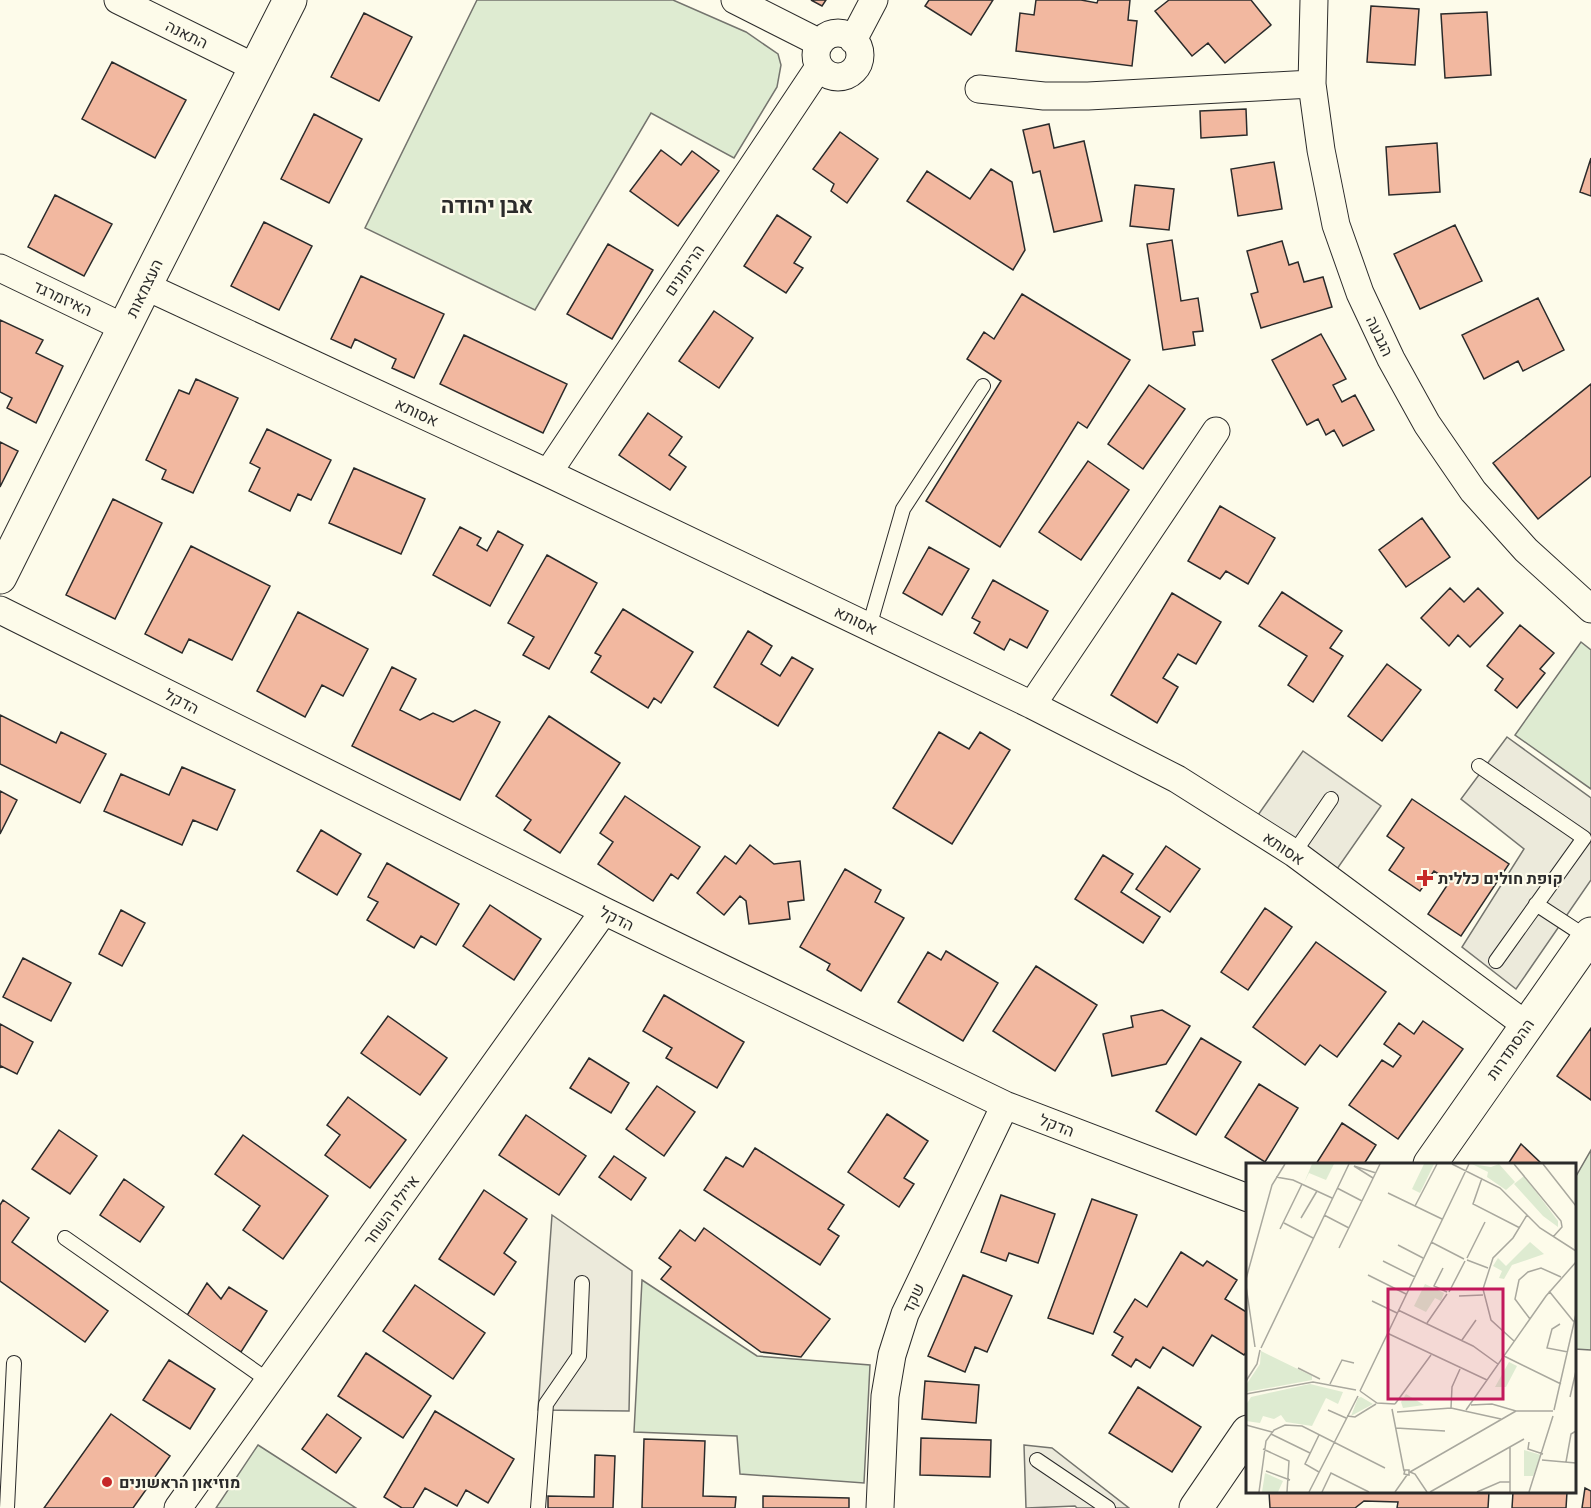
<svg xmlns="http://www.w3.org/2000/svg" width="1591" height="1508" font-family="Poppins,Heebo,sans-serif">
	<rect width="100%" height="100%" fill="#fdfbea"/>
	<path fill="#deebd1" stroke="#74746e" stroke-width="1.5" d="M477,0H673L746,32L778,54L781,65L777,87L734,158L651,113L535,310L365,228Z
		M1581,642L1591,650V789L1515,735Z
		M1591,1150V1350L1575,1349V1178Z
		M642,1280L757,1356L870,1365L864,1483L740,1474L737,1436L634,1432Z
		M258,1445L356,1508H216Z"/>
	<path fill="#eceadb" stroke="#74746e" stroke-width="1.5" d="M1507,737L1591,798V880L1516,989L1462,947L1524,849L1461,799Z
		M1303,751L1381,806L1337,869L1258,815Z
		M552,1215L632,1271L629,1411L538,1410Z
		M1024,1445L1052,1448L1129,1508H1077L1075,1506L1026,1508Z"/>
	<path fill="#f2b8a0" stroke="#2b2b2b" stroke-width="1.5" d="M811,0H826L822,6Z
		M929,0H993L971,35L925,6Z
		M1036,0H1081L1097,3L1098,0H1130L1128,20L1137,21L1132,66L1016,51L1020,13L1034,15Z
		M1169,0H1251L1271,25L1225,63L1208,43L1192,56L1155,11Z
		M1371,6L1419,9L1415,65L1367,62Z
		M1487,12L1491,75L1445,78L1441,14Z
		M364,13L412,37L379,101L331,77Z
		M112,62L186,100L155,158L82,119Z
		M1246,109L1247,135L1201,138L1200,111Z
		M314,114L362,139L329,203L281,179Z
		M1049,124L1054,148L1084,141L1102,221L1054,232L1040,171L1033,173L1023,130Z
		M840,132L878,159L847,203L831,191L834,184L813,169Z
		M1437,143L1440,192L1389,195L1386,147Z
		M661,150L681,165L692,151L719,171L678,226L630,191Z
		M1591,158V196L1580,192Z
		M1274,162L1282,209L1238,216L1231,169Z
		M991,169L1012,182L1025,250L1013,270L907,201L927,171L970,199Z
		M1135,185L1174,189L1169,230L1130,226Z
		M55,195L112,224L84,276L28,247Z
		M777,215L811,237L794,263L803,268L786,293L744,266Z
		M264,222L312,246L279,310L231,286Z
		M1455,225L1482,281L1420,309L1394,254Z
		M1172,240L1181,301L1198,298L1203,331L1193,332L1195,345L1163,350L1147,244Z
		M1282,241L1289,265L1298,262L1304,282L1323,277L1332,307L1261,328L1251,294L1258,292L1247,251Z
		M608,244L653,270L612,339L567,314Z
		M361,276L444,314L414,378L392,368L396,359L355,339L351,348L331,339Z
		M1022,294L1130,360L1087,428L1078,422L1000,547L926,501L1001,381L967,359L984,332L994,339Z
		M1538,298L1564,350L1523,371L1518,361L1484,379L1462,335Z
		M714,311L753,338L719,388L679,361Z
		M0,320L43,340L36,353L63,366L36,423L7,408L12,398L0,392Z
		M1321,334L1346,379L1333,385L1342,402L1355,395L1374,430L1343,446L1334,430L1326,435L1318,419L1307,425L1272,360Z
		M464,335L567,384L543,433L440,384Z
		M196,379L238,398L193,493L162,479L166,470L146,460L179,390L189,394Z
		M1591,384V476L1538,519L1493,463Z
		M1149,385L1185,409L1143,469L1108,444Z
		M648,413L682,437L669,455L686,467L670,490L619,455Z
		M267,429L331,460L311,500L298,494L290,511L249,491L260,468L250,463Z
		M0,442L18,451L0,487Z
		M1088,461L1129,490L1081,560L1039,532Z
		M354,468L425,499L401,554L329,523Z
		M113,499L162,523L115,619L66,595Z
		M1220,506L1275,538L1248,584L1226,571L1220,579L1188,561Z
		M1422,518L1450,557L1406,587L1379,550Z
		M460,527L481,538L477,545L487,551L498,531L523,545L490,606L433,575Z
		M191,546L270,586L232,660L189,639L182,653L145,634Z
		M929,547L969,569L942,615L903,593Z
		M547,555L597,583L549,669L523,655L534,637L508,623Z
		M993,580L1048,611L1027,648L1010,639L1004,650L974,633L980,622L972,618Z
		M1450,588L1464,602L1478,588L1503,613L1470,647L1458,635L1449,646L1421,618Z
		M1282,592L1342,631L1330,648L1343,656L1313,702L1288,685L1307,656L1259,626Z
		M1172,593L1221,622L1196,664L1178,654L1163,678L1178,687L1157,723L1111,695Z
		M623,609L693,652L661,703L654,698L648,708L591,672L601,656L595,653Z
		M298,612L368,649L343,696L322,685L305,717L257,691Z
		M1520,625L1554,653L1540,669L1545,673L1517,708L1495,690L1503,679L1487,666Z
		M748,631L772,646L761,664L780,676L792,657L813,669L778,726L714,687Z
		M1387,664L1421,690L1382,741L1348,716Z
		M392,667L416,679L400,710L420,720L433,713L453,722L475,710L500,722L460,800L352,746Z
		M0,715L56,743L61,732L106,754L80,803L0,764Z
		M549,716L620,763L560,853L524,830L531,820L496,796Z
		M939,732L969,749L980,732L1010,750L952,844L893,808Z
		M182,767L235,790L217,830L193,820L182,845L104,811L121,774L169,795Z
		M0,791L17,800L0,834Z
		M625,796L700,847L678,879L671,874L653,901L598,864L613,842L600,833Z
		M1412,799L1509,864L1461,936L1428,914L1450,881L1434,871L1420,891L1389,870L1404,848L1387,836Z
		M321,830L361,854L337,895L297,871Z
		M750,845L774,864L800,861L804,900L788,902L790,919L749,924L746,901L740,896L724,915L697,893L725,856L736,864Z
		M1166,846L1200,869L1170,912L1136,889Z
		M1103,855L1133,874L1121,892L1160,917L1143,943L1075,899Z
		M387,863L459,904L436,945L421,936L414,948L367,920L378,902L368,897Z
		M845,869L881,890L875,902L904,918L861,991L827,970L830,964L800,947Z
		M490,905L541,939L514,980L463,946Z
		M1265,908L1292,927L1248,990L1221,972Z
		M121,910L145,923L122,966L99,954Z
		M1316,942L1386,992L1337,1057L1320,1045L1305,1065L1253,1027Z
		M946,951L998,983L963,1041L898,1002L928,952L941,960Z
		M23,958L71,983L51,1021L3,997Z
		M1036,966L1097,1005L1055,1071L993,1031Z
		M664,995L744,1042L717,1088L666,1058L672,1048L643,1031Z
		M1162,1010L1190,1026L1166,1064L1112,1076L1103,1034L1133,1027L1131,1016Z
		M388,1016L447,1058L420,1095L361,1053Z
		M1423,1021L1463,1049L1398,1139L1349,1105L1382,1060L1393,1067L1401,1056L1384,1044L1399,1023L1414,1034Z
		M0,1024L33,1042L17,1074L1,1066L0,1068Z
		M1591,1028V1100L1557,1076Z
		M1201,1038L1241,1062L1196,1135L1156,1111Z
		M589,1058L629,1083L611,1113L570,1088Z
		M1259,1084L1298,1108L1265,1162L1225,1137Z
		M657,1086L695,1112L664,1156L626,1129Z
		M348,1097L406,1140L370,1188L325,1155L340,1135L327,1125Z
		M887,1114L928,1141L904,1178L914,1184L899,1207L848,1172Z
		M526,1115L586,1156L559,1195L499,1155Z
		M1342,1123L1376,1145L1364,1164H1316Z
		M59,1130L97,1156L70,1194L32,1169Z
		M243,1135L328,1196L283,1259L243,1230L260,1206L215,1174Z
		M1521,1144L1542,1164H1508Z
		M755,1148L844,1205L828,1229L839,1236L820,1265L704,1190L726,1157L743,1167Z
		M614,1156L646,1178L631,1200L599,1177Z
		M124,1179L164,1207L140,1242L100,1215Z
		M484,1190L527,1219L504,1253L516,1262L494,1295L439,1259Z
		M1001,1195L1055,1214L1038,1263L1009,1253L1006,1261L981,1252Z
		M1092,1199L1137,1215L1093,1334L1048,1318Z
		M3,1200L29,1218L12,1242L108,1311L85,1342L0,1281V1205Z
		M704,1228L830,1319L801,1357L761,1352L661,1279L671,1267L659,1258L680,1230L695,1241Z
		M1181,1252L1203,1266L1207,1261L1237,1280L1225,1299L1248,1313V1350L1244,1355L1212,1335L1193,1366L1163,1347L1150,1368L1136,1359L1131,1367L1112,1355L1123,1337L1114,1332L1135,1299L1147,1307Z
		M963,1275L1012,1296L987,1352L975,1347L965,1372L928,1356Z
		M207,1283L221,1299L229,1287L267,1311L241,1352L186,1317Z
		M415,1285L485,1333L453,1379L383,1331Z
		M366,1353L431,1396L403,1438L338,1396Z
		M169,1360L215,1389L190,1429L143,1400Z
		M925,1381L979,1385L976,1423L922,1419Z
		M1138,1387L1201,1427L1172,1472L1109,1433Z
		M435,1411L514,1459L488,1503L466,1490L457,1506L425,1488L413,1508H402L384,1497Z
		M111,1414L170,1456L133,1508H44Z
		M327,1414L361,1438L336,1473L302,1449Z
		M921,1438L991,1440L990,1477L920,1475Z
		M644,1439L705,1441L703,1496L736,1497L735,1508H642Z
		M595,1455L615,1456L613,1508H548V1496L594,1497Z
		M1585,1488L1591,1491V1508H1582Z
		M1269,1492H1489L1488,1508H1397L1398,1502L1364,1501L1355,1508H1270Z
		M1513,1492H1567L1566,1508H1512Z
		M763,1496L849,1498V1508H763Z"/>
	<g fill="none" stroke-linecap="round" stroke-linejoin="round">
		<g stroke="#2b2b2b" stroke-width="16">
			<path id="service" d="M869,627L903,509L983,386
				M1479,766L1584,838L1496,961
				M1294,853L1331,799
				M1536,904L1588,938
				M65,1238L269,1381
				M1037,1460L1108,1508
				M7,1508L14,1363
				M538,1508L546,1404L579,1356L582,1283"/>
		</g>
		<g stroke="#2b2b2b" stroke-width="29">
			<path id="minor" d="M118,0L256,68
				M735,0L820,43
				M1314,0L1312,84L1321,150L1336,225L1360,293L1391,359L1427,424L1473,491L1526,550L1591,609
				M816 55a22 22 0 1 1 44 0a22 22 0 1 1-44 0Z
				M853,40L874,0
				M979,89L1044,96H1088L1312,84
				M0,268L125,328
				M145,286L548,473L1032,705L1177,779L1294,853L1526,1025
				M548,473L819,67
				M0,610L604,911L1005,1105L1248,1198
				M1032,705L1216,431
				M178,1508L604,911
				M880,1508L885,1396L892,1355L905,1314L1005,1105"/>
		</g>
		<g stroke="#2b2b2b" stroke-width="35">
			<path id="tertiary" d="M0,577L145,286L290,0
				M1430,1164L1591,934
				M1196,1508L1248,1432"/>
		</g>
		<use href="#service" stroke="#fdfbea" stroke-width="14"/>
		<use href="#minor" stroke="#fdfbea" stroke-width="27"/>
		<use href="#tertiary" stroke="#fdfbea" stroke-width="33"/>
	</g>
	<g fill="#c62828" stroke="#fdfbea" stroke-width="2">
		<path d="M1422 869h6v6h6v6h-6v6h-6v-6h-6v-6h6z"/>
		<circle cx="107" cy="1482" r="6"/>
	</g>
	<g text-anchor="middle" stroke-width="4.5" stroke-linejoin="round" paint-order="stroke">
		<g font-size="16" fill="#2b2b2b" stroke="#fdfbea">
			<text transform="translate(187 34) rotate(26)" y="6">התאנה</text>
			<text transform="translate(684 270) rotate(-56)" y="6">הרימונים</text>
			<text transform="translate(144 288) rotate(-64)" y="6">העצמאות</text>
			<text transform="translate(63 298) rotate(25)" y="6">האיזמרגד</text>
			<text transform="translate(1380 336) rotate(65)" y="6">הגבעה</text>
			<text transform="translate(417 412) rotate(25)" y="6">אסותא</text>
			<text transform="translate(856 620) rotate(26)" y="6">אסותא</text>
			<text transform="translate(182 701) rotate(27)" y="6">הדקל</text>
			<text transform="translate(1284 848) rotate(34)" y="6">אסותא</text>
			<text transform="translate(617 918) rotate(26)" y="6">הדקל</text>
			<text transform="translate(1510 1049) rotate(-55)" y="6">ההסתדרות</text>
			<text transform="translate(1057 1125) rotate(21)" y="6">הדקל</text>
			<text transform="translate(391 1210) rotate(-54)" y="6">איילת השחר</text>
			<text transform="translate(913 1298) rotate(-65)" y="6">שקד</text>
		</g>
		<g font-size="16" font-weight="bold" fill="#2b2b2b" stroke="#fdfbea" text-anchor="start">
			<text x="1438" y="884">קופת חולים כללית</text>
			<text x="119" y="1488">מוזיאון הראשונים</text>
		</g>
		<g font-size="22" font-weight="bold" fill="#2b2b2b" stroke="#fdfbea">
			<text x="487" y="213">אבן יהודה</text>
		</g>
	</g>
	<g transform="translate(1246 1163)">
		<rect width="330" height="330" fill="#fdfbea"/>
		<path d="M66,1H88L80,17L63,10L58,20ZM178,1H188L174,30L166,26ZM226,1L245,4L253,1L269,19L260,27L241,14L242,9ZM278,13L312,58V64L297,53L268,21ZM284,79L298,91L266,102L258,116L253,115L256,108L247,103L252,95L260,103ZM179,121L198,130L195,138L189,135L180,149L168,143ZM15,188L66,213V217L0,229V222L14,201ZM263,199L271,203L260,224H249ZM64,221L97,229L92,241L80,235L66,263L40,259L35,252L28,256L17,253L14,260L0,258V242L5,234ZM160,231L178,242L157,245L155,239ZM115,234L127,241L105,253L112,235ZM278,287L295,292L287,313H278ZM19,310L37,318L32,329H16Z" fill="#deebd1"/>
		<path fill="none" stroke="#a9a89e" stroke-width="1.5" d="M206,1L254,25L294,65L330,88M268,1L315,58L316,64L307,74M297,1L330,43M30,14L47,17L86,35M127,15L108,3L130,10M236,15L227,41L274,65M91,25L116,38M142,30L196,56M169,43L191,1M78,52L103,65M55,55L71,28M38,60L67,75M34,66L56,21M185,79L218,96M152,82L177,95M93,85L134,1M221,95L239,59M221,97L242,105M137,98L169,114M197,105L188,123L201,129M122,112L160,131M0,116L26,22L39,1M0,123L9,184M303,128L328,159M203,129L219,98M213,133L237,132M126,138L151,150M152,147L227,183L252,201M284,156L269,136L273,117L282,109L295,105L315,114M181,160L201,131M314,161L306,166L301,185L322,189M141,170L241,217M216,177L230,157M268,178L245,157L237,126L247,95L267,75L281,52M15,185L103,1M258,193L315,221M52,205L74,216M0,218L11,201L14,187M84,221L96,197L108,200M114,228L223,1M114,228L131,240L149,241M0,231L67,219L110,227M324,234L330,208M149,241L185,192M225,242L246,241L270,248H307M205,245L206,224L214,206M146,246L158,308M82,247L100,255M220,247L300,133L330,99M308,247L330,151M151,249L205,245L255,256M101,253L109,254L130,241M0,262L26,269M150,265L199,268M25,271L64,290M73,272L59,301L73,309M283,279L282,286L297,291M17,286L43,298L41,329M296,297L330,300M320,299L325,271L330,268M159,307H163V312L158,311ZM20,308L44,317M164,309L270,248M164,309L169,311L181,329M13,329L20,278L28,267L39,262L56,263L139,305M63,329L112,233M76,329L85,310L123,329M149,329L161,312M184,329L278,276M231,329L254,319H264M264,329V284M283,329L307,253"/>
		<path fill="#c2185b" fill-opacity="0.15" stroke="#c2185b" stroke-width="3" d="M142,126H257V236H142Z"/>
		<rect width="330" height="330" fill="none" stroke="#2b2b2b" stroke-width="3"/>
	</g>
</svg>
